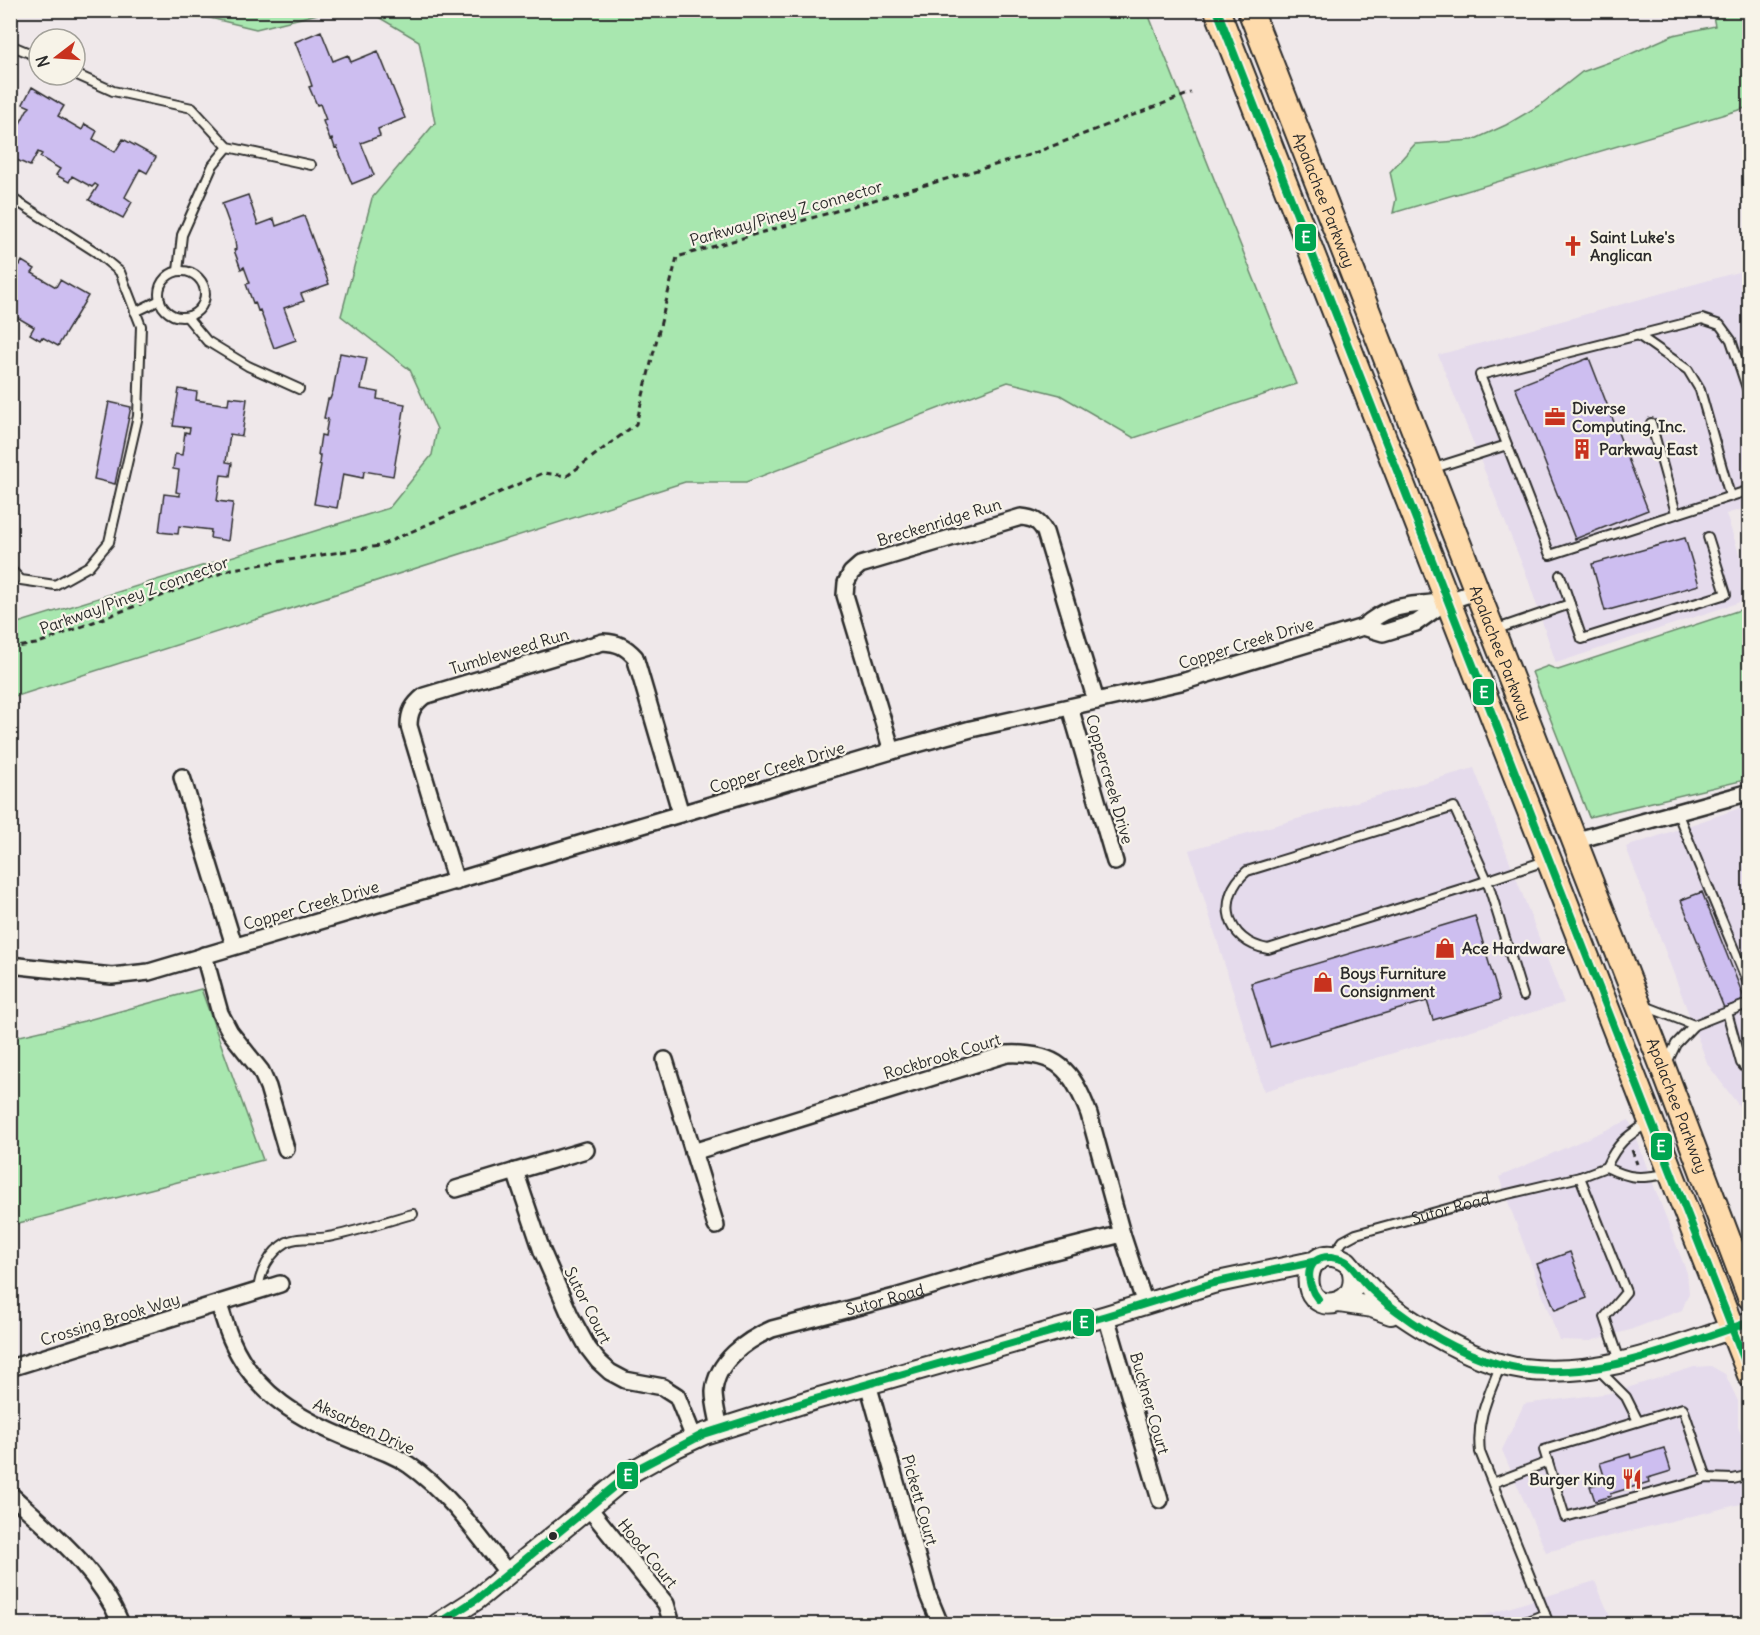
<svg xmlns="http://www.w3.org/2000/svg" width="1760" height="1635" font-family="Delius,sans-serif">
	<rect width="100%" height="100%" fill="#efe8ea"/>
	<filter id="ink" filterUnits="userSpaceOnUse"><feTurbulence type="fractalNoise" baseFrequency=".0167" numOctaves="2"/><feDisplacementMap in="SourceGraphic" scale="12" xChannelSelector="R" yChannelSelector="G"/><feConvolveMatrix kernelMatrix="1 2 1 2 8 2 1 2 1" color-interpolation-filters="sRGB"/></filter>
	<g filter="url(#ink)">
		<path fill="#e5dbec" d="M1749,269V507L1726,514L1749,584V599L1556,663L1528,579L1438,355Z
			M1474,768L1564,1003L1264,1091L1189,850Z
			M1749,805V1119L1708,1065L1626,847Z
			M1629,1120L1687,1273L1689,1293L1682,1310L1630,1330L1590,1341L1559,1340L1499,1177Z
			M1711,1366L1725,1374L1738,1401V1427L1749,1456V1502L1546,1552L1502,1450L1524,1404L1611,1393L1694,1367Z
			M1595,1581L1613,1624H1457Z"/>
		<path fill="#a8e7af" stroke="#6a896d" stroke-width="1.5" d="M199,11H330L256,29L202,16Z
			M368,11H1147L1296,384L1134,438L1060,395L1008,382L746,482H685L11,698V625L389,508L432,455L437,429L410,370L341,316L372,198L435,123L419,41Z
			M1712,11H1749V107L1393,213L1396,199L1390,172L1415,144L1473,140L1506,125L1540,105L1582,72L1626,56L1673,35L1715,26Z
			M1749,607V779L1589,817L1532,672L1548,666L1558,670Z
			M201,989L263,1160L11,1225V1038L84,1021Z"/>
		<path fill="#cdbef0" stroke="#2b2b2b" stroke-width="1.5" d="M321,31L333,61L348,55L351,62L378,51L405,118L378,129L380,136L361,143L374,175L352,184L337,147L335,148L332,139L330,140L323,121L326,120L320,104L317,105L309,87L312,86L309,77L295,42Z
			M32,87L64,106L58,116L82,130L85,124L97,131L93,139L115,152L123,139L156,157L147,173L140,169L125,197L132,202L123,218L89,200L98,186L95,184L92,187L72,176L69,182L56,175L60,169L40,157L42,154L38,152L30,166L10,157V133L14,135L27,110L30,107L23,104Z
			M248,195L258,225L274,219L276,226L304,216L329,284L301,294L304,301L284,308L296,340L274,348L260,310L258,311L255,302L253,303L246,284L250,283L244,267L241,269L234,250L236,249L235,240L222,204Z
			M10,260L20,265L22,261L35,269L32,273L56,287L60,280L88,296L58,346L42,337L40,340L30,334L34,327L10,313Z
			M340,353L367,358L361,389L378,392L377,399L405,404L393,476L364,471L363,478L343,474L337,508L314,504L321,465L319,464L320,455H318L321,435L325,436L328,419L324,418L328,399H330L333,391Z
			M1589,358L1648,510L1575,539L1515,387Z
			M179,389L197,392L196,400L228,405L229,397L247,399L242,436L230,434L226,462L232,463L230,476L221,475L217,501L233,503L228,541L210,538L211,530L179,526L178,534L159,532L164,494L180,496V493L176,492L179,470L173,469L175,454L182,455L185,432L189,433L190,428L173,426Z
			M109,402L131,407L115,484L94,479Z
			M1685,538L1699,585L1605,611L1592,564Z
			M1702,892L1745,1000L1724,1008L1681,900Z
			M1475,916L1500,1000L1433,1020L1427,1001L1270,1047L1251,983Z
			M1570,1252L1587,1298L1555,1310L1537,1264Z
			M1664,1448L1671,1471L1648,1478L1649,1482L1610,1494L1611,1496L1595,1501L1590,1486L1606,1482L1600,1463L1630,1454L1631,1458Z"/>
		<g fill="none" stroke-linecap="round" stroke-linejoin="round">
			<g stroke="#2b2b2b" stroke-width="12">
				<g id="service">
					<path d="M10,45L39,57"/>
					<path d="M75,74L113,91L192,108L228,147L311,165"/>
					<path d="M10,197L96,252L120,272L141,326L138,416L109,542L89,566L55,585L21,580L10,569"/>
					<path d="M178,271L182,235L213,165L228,147"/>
					<circle cx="182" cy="294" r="23"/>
					<path d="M135,312L160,300"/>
					<path d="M187,317L207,341L248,366L299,389"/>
					<path d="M1638,335L1688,370L1700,390L1730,496"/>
					<path d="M1750,397L1731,340L1720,325L1702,319L1480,375L1550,555L1750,490"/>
					<path d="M1651,423L1676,513"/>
					<path d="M1431,469L1507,445"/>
					<path d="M1560,575L1582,639L1726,594L1708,537"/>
					<path d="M1497,629L1570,604"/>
					<path d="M1677,812L1750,988"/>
					<path d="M1523,996L1487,880L1454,807L1247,871C1215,898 1226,942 1268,949L1471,886L1545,861"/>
					<path d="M1645,1006L1694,1025"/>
					<path d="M1727,1012L1741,1063L1750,1073"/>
					<path d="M1667,1063L1676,1044L1694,1025L1750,1003"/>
					<path d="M1606,1167C1632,1180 1641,1178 1668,1174"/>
					<path id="s1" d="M1333,1255L1343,1241L1356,1234L1465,1204L1580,1177"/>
					<path d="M258,1292C259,1272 270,1252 287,1242C298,1236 316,1240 328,1237C357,1232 385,1221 413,1214"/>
					<path d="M1620,1361L1605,1317L1626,1292L1580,1177L1606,1167C1618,1142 1626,1137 1649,1122"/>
					<path d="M1501,1364C1489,1395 1476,1418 1480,1452L1549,1624"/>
					<path d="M1597,1368L1626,1397L1638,1421"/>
					<path d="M1707,1478L1683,1408L1544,1450L1565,1517L1707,1478L1733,1479L1750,1475"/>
					<path d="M1493,1483L1548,1462"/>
					<path d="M1520,1624L1545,1614"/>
				</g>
			</g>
			<g stroke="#2b2b2b" stroke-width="20">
				<g id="minor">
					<path d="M1363,627L1383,633L1416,623L1447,601"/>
					<path d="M1070,707L1115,862"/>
					<path d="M892,751L845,595L846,583L851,573L860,565L1021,517C1033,518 1039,521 1045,532L1096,701"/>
					<path d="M182,777L234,945"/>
					<path d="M1574,841L1750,792"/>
					<path d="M456,882L409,726C409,712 413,705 424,696L603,642C618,643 625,646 635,657L681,814"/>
					<path d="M204,955L220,1013L230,1032L261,1071L268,1087L286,1149"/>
					<path d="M10,965L112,976L149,972L892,751L971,729L1185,681L1363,627C1393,601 1410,607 1445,601C1456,599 1467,595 1477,591"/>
					<path d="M665,1060L716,1226"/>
					<path d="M693,1152L1007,1054C1057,1052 1072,1069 1089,1114L1122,1234L1145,1304"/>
					<path d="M515,1171L542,1251L570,1315L588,1348L598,1361L610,1372L625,1380L663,1387L677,1396L694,1438"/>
					<path d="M456,1189L586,1150"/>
					<path d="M219,1305C223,1316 226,1328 231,1339C255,1395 301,1420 354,1441C373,1448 392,1453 409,1465C449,1493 477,1534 507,1572"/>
					<path d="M1106,1316L1160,1500"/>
					<path d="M10,1368L280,1284"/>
					<path d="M868,1384L928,1595L940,1624"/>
					<path id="s2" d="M720,1429C718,1417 714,1404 714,1392C716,1361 747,1340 772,1329L895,1297L1023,1259L1122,1234"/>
					<path d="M10,1494C53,1533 99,1570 121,1624"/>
					<path d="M588,1507L666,1604L672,1624"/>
				</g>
			</g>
			<g stroke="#2b2b2b" stroke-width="24">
				<path id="tertiary" d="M1352,1268C1356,1282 1353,1297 1338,1302C1295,1316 1300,1233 1347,1262C1375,1297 1395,1312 1434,1335C1460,1350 1492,1365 1523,1369C1600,1379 1677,1346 1750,1322
					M1339,1302L1372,1307L1391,1314
					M438,1624L477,1599L633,1471L676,1447L704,1434L812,1400L1106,1316L1213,1283L1317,1261"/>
			</g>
			<g stroke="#2b2b2b" stroke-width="28">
				<g id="primary">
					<path d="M1217,10L1750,1375"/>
					<path id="s3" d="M1250,10L1664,1070L1750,1297"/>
				</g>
			</g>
			<path stroke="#2b2b2b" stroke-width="3" stroke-dasharray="6 4.5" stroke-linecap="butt" d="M10,648L36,644L232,569L379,546L543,473L567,476L636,424L677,257L1029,155L1191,93
				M1632,1150L1637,1164"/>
			<use href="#service" stroke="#f7f3e8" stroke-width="8"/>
			<use href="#minor" stroke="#f7f3e8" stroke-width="15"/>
			<use href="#tertiary" stroke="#f7f3e8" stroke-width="20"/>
			<use href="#primary" stroke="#fedbac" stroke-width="24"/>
			<g stroke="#f7f3e8" stroke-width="12">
				<path id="bus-1" d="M1217,10L1750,1374
					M1318,1299C1305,1283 1304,1256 1331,1257C1337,1258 1344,1259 1348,1263C1355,1269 1360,1278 1366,1284C1375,1294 1386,1303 1397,1311C1430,1336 1470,1358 1511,1367C1591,1384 1675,1347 1750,1322
					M438,1624L477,1599L633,1471L704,1434L812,1400L1106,1316L1213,1283L1317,1261"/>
			</g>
			<use href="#bus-1" stroke="#00a651" stroke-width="8"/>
		</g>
	</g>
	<defs>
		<g id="church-bare" transform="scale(1.62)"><path d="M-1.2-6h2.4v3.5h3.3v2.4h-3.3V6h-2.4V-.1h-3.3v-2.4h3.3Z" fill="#c8321e" stroke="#f7f3e8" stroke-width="2.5" paint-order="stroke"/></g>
		<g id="office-bare" transform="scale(1.62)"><path d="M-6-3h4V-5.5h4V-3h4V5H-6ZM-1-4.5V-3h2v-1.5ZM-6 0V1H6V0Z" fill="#c8321e" stroke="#f7f3e8" stroke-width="2.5" paint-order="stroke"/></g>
		<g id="building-bare" transform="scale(1.62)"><path d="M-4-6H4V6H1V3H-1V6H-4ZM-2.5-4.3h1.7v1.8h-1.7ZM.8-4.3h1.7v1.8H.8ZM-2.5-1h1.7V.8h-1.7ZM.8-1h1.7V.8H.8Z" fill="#c8321e" stroke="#f7f3e8" stroke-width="2.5" paint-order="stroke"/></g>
		<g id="shop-bare" transform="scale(1.62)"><path d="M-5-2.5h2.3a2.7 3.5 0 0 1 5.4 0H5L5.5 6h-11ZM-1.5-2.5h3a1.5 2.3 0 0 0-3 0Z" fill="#c8321e" stroke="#f7f3e8" stroke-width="2.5" paint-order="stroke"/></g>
		<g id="restaurant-bare" transform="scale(1.62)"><path d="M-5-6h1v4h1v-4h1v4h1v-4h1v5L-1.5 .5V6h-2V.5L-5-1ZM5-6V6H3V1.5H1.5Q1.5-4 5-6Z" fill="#c8321e" stroke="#f7f3e8" stroke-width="2.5" paint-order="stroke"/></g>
	</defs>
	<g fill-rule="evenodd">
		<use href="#church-bare" x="1573" y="246"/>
		<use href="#office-bare" x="1555" y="417"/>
		<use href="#building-bare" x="1582" y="449"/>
		<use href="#shop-bare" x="1445" y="948"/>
		<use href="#shop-bare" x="1323" y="982"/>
		<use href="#restaurant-bare" x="1632" y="1479"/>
	</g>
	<circle fill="#2b2b2b" stroke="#f7f3e8" stroke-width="2" cx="553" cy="1536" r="5"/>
	<g text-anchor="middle" stroke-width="4.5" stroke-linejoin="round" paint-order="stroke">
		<g font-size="16" fill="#2b2b2b" stroke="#f7f3e8">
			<text dy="6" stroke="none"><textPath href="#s3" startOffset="204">Apalachee Parkway</textPath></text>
			<text transform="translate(786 213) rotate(-16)" y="6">Parkway/Piney Z connector</text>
			<text transform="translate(939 522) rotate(-17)" y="6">Breckenridge Run</text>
			<text transform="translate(134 595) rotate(-20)" y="6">Parkway/Piney Z connector</text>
			<text transform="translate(1246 643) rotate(-17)" y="6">Copper Creek Drive</text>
			<text transform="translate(509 651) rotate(-17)" y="6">Tumbleweed Run</text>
			<text dy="6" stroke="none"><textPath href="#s3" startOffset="690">Apalachee Parkway</textPath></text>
			<text transform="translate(777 767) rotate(-17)" y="6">Copper Creek Drive</text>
			<text transform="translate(1110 779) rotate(74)" y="6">Coppercreek Drive</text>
			<text transform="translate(311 905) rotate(-16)" y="6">Copper Creek Drive</text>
			<text transform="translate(942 1056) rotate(-17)" y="6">Rockbrook Court</text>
			<text dy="6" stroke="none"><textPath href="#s3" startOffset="1176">Apalachee Parkway</textPath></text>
			<text dy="6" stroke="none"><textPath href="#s1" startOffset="130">Sutor Road</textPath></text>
			<text dy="6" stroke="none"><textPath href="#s2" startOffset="244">Sutor Road</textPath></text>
			<text transform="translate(588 1305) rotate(63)" y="6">Sutor Court</text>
			<text transform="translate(110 1319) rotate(-17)" y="6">Crossing Brook Way</text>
			<text transform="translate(1150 1403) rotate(74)" y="6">Buckner Court</text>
			<text transform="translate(364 1426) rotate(25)" y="6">Aksarben Drive</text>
			<text transform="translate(920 1500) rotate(74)" y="6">Pickett Court</text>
			<text transform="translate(648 1553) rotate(51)" y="6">Hood Court</text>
		</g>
		<g font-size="16" font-weight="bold" fill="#2b2b2b" stroke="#f7f3e8" text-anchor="start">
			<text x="1590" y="243">Saint Luke's<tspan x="1590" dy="18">Anglican</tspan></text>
			<text x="1572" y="414">Diverse<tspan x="1572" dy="18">Computing, Inc.</tspan></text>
			<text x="1599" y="455">Parkway East</text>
			<text x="1462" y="954">Ace Hardware</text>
			<text x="1340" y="979">Boys Furniture<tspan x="1340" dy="18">Consignment</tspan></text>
			<text x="1615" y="1485" text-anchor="end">Burger King</text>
		</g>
	</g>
	<g stroke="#f7f3e8" stroke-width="2">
		<rect x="1294" y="223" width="23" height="29" rx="6" fill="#00a651"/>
		<rect x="1472" y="678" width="23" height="28" rx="6" fill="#00a651"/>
		<rect x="1650" y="1132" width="23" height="29" rx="6" fill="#00a651"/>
		<rect x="1072" y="1308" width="23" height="29" rx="6" fill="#00a651"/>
		<rect x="616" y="1461" width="23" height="29" rx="6" fill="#00a651"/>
	</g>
	<g font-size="16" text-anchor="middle" font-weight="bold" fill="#fff">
		<text x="1306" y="243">E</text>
		<text x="1484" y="698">E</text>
		<text x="1661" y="1152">E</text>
		<text x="1084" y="1328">E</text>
		<text x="628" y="1481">E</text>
	</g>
	<rect width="1760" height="1635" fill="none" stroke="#f7f3e8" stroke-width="36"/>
	<rect x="18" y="18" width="1724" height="1599" fill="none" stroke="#2b2b2b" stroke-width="2" filter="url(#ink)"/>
	<g transform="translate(57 57) rotate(253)"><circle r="28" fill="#f7f3e8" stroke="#a5a39c" stroke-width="1.5"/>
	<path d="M0-4.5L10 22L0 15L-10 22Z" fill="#c8321e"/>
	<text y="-9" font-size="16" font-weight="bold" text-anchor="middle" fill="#2b2b2b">N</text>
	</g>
</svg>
